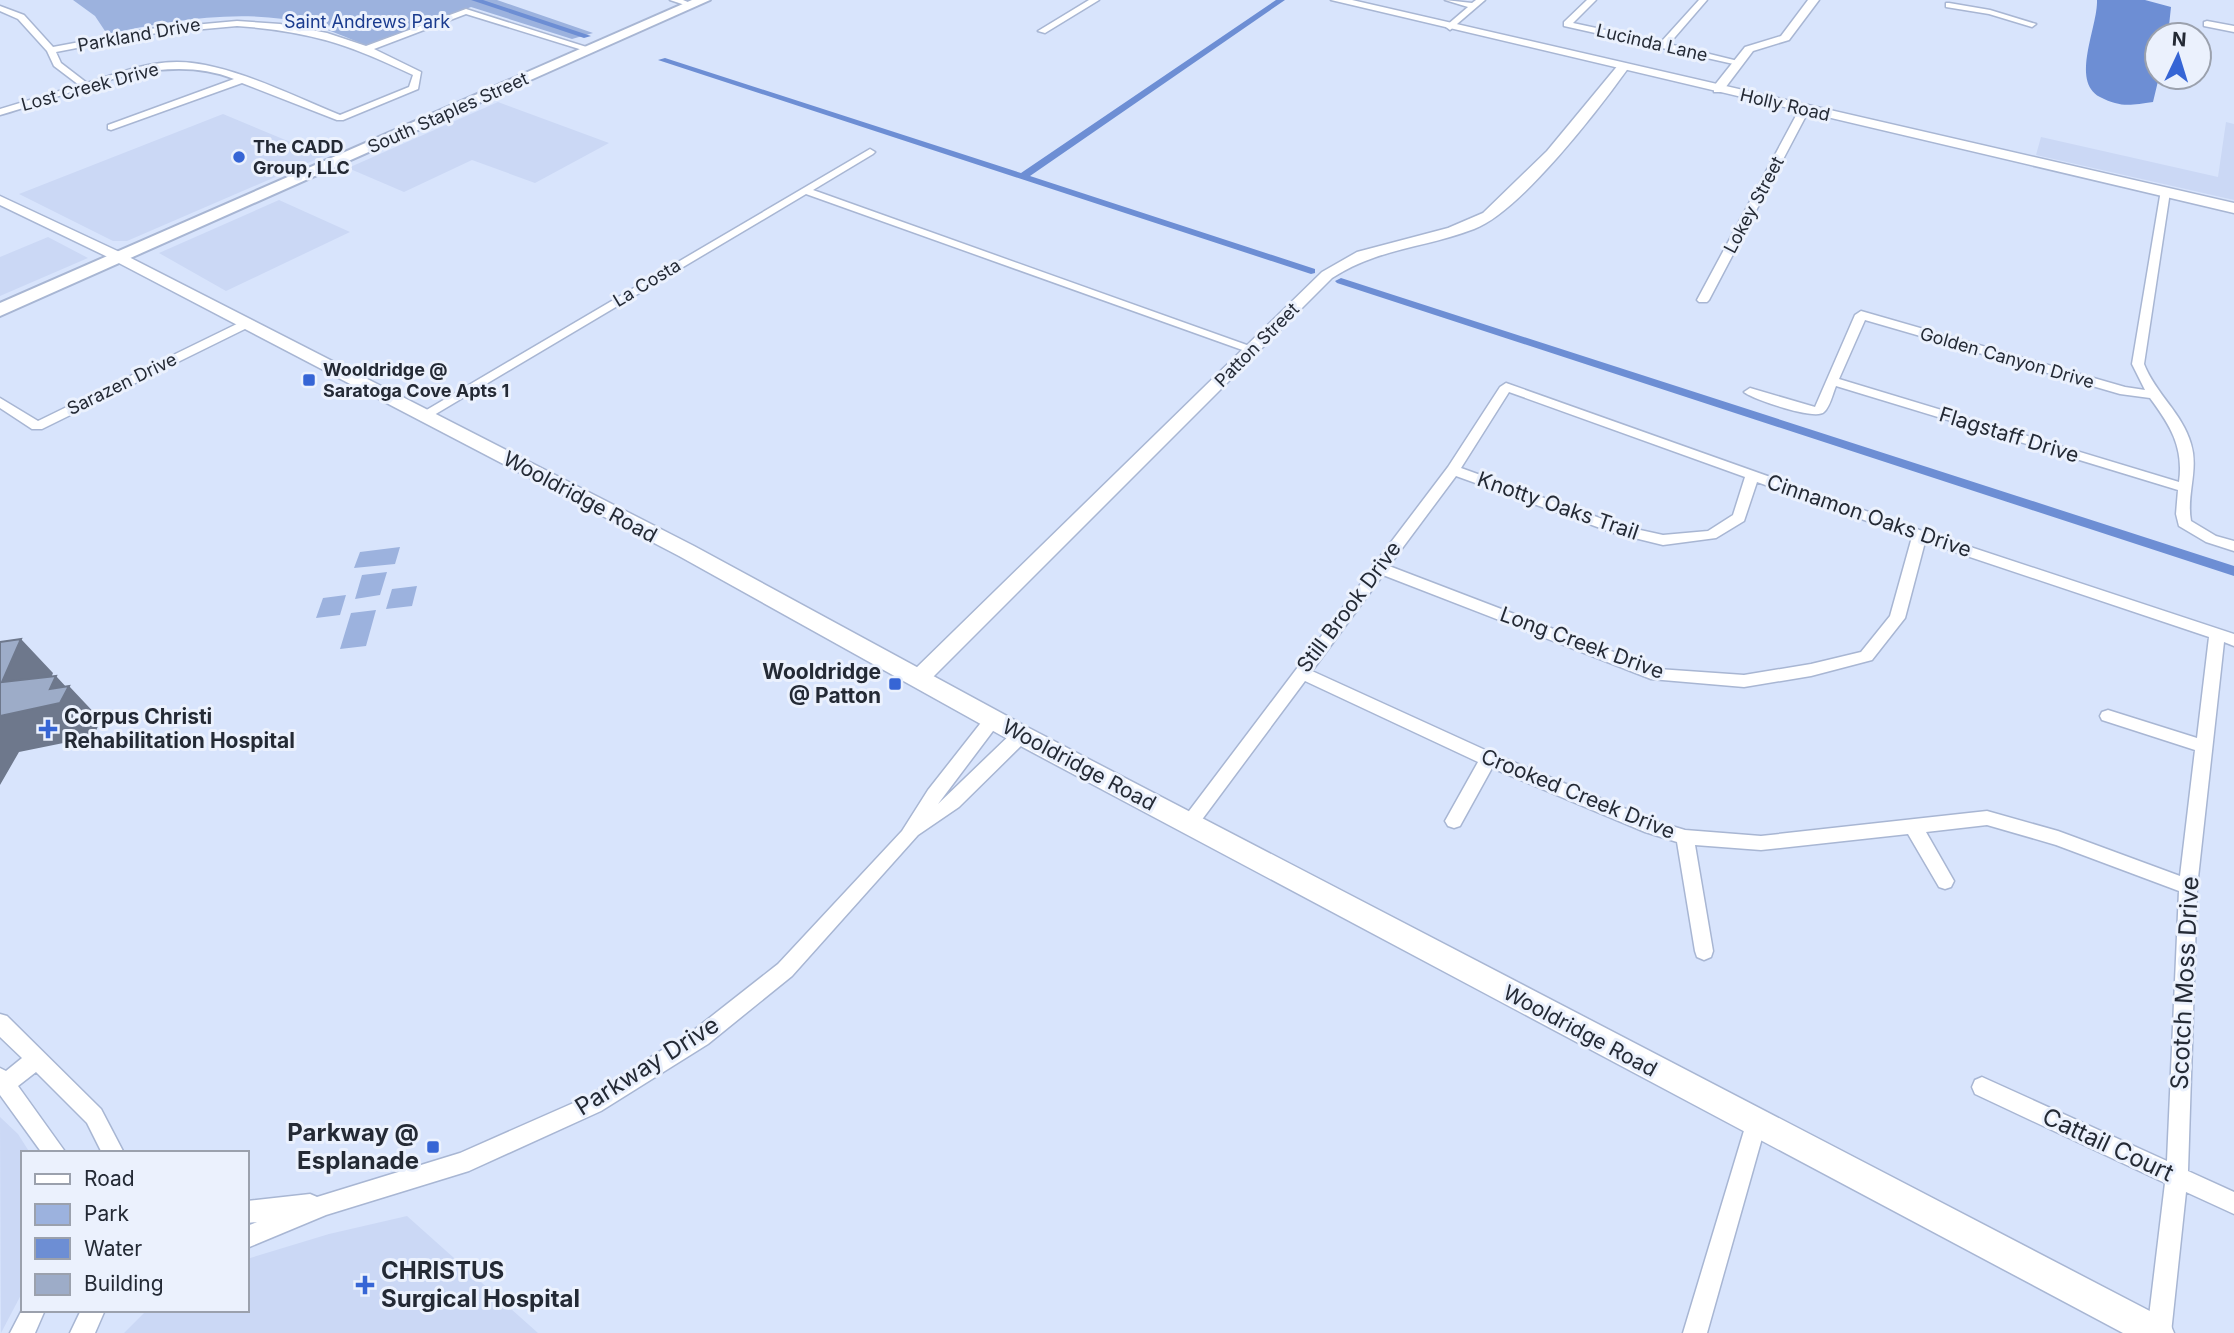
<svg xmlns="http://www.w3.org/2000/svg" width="2234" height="1333" font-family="Inter,sans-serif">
	<rect width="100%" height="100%" fill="#d8e4fc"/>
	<path fill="#cbd8f5" d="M498,102L609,143L535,183L472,160L404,192L348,168Z
		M223,114L324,156L127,241H113L19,194Z
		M2226,122L2234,124V200L2036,155L2041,137L2218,177Z
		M279,200L350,232L226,291L159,253Z
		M48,237L88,258L0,296V257Z
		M0,1117L18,1134L30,1153H23V1291L1,1333Z
		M407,1216L538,1333H124L147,1310H247V1259L329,1234Z"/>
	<path fill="#9cb2de" d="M73,0H497L593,33L572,39L471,7L368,46C349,39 331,30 312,25C247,7 172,20 107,34L95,16Z
		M400,547L395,564L354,568L360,552Z
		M387,572L380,595L355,599L362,575Z
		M417,586L412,606L386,609L392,589Z
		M346,595L340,615L316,618L323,598Z
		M376,610L366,646L340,649L351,613Z"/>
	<path fill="#6d8ed4" d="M2097,0H2145L2171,7L2168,35H2157L2159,77L2153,102C2131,105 2121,108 2100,97C2070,81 2098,27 2097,0Z"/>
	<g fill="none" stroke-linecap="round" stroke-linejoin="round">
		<path fill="#6d8ed4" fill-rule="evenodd" d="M471,0H483L591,36L584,38Z
			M1276,0H1285L1030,176L1315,269V273L1311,274L658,60L665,58L1021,173Z
			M1341,278L2234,566V576L1337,283L1335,281Z"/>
		<g stroke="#a8b6d3" stroke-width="3">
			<path id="minor" d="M670,0H683L695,5L691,7Z
				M1089,0H1099L1045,33L1038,31Z
				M1445,0L1472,3L1476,0H1485L1450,30L1446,27L1447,25L1468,7Z
				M1587,0H1596L1573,23L1661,42L1699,0H1707L1669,44L1742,62L1738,65L1564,26V22Z
				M1949,3L1990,10L2036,24L2032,27L1989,14L1946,7V3Z
				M0,6L24,15L53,47L149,29L237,21L280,24L327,33L366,46L466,9L596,50L589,52L466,14L374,49L421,72L418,89L343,120H337L242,83L111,130L108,129V125L234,79C157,49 74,95 0,115V109L79,85L54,66L47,51L18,19L0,11ZM237,26C309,31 349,44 413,75L409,87L340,115C293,96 227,62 177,62C146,62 116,74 87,83L61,63L56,52L149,34Z
				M2207,21L2234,26V32L2204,26V22Z
				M1804,107L1809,110L1709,300L1707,302H1699L1697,300L1799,110Z
				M870,149L875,152L873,154L813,190L1258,349L1252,353L1248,352L806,194L429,418H419L418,415Z
				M2161,190L2170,192L2144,364C2155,393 2183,414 2191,444C2199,470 2186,495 2191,521L2216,536L2234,541V551L2206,542L2179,526L2176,514L2178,490L1836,386C1833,393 1830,407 1824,412C1816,421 1752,399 1744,392L1750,388L1815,407L1855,315L1861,311L2125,387L2145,390L2132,364ZM1865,320L2120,394L2150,398C2170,425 2184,447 2179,482L1839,379Z
				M247,319L251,320V326L42,429H32L0,408V398L38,421Z
				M1506,383L1925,532L2234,634V646L2224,642L2197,887L2188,1171L2234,1192V1214L2186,1192L2171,1333H2147L2165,1183L1975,1094L1972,1087L1975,1080L1982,1077L2167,1161L2179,891L2056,845L1987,825L1926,832L1954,881L1951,887L1945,889L1939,887L1908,834L1761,850L1695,845L1713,951L1711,957L1704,960L1697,957L1695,951L1677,842L1645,832L1492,768L1460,826L1454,828L1448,826L1445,821L1478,762L1305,681L1195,829L1189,831L1183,829L1180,824L1183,819L1372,569L1373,563L1376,562L1448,467L1500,387ZM1509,392L1745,477L1733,515L1708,531L1663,535L1622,526L1461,468ZM1456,476L1614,533L1663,545L1716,538L1744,521L1757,482L1912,537L1890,616L1861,652L1811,664L1744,675L1658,669L1389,566ZM1925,542L2209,637L2197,738L2108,710L2102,712L2100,716L2102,720L2195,750L2180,876L2058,831L1987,811L1761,836L1685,830L1655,821L1494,754L1312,671L1383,575L1651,679L1744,687L1811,676L1872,660L1905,618Z
				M993,713L999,715L1001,719L999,723L938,804L1015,730H1027L1029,735L1027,740L959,807L918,835L792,976L708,1044L601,1111L469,1171L326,1215L247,1248V1226L257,1222L247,1223V1201L310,1194L317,1197L460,1153L587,1097L694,1030L778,964L902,831L928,790L987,715Z
				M0,1014L7,1016L101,1109L124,1153H102L87,1123L36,1072L18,1086L66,1153H42L0,1095V1068L6,1071L22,1058L0,1037Z
				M1756,1114L1763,1117L1766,1124L1707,1333H1683L1746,1124L1749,1117Z
				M23,1308V1310H45L35,1333H10Z
				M81,1310H105L95,1333H70Z"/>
		</g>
		<g stroke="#a8b6d3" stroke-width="3">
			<path id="tertiary" d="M1808,0H1819L1789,40L1753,51L1722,92H1714V86L1745,47L1781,36Z
				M1619,64L1629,67C1599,109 1520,212 1474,229C1425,248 1378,248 1332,278L927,683L920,685L913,683L909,677L913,671L1322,272L1357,252L1448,228L1483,213L1547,151Z
				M0,196L126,255L128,258L121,262L116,261L0,205Z"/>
		</g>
		<g stroke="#a8b6d3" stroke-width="3">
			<path id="secondary" d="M1331,0H1352L2234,203V213Z
				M121,253L694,546L1029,728L2169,1321L2174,1333H2123L1013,742L679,556L115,261L113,258L115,255Z"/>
		</g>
		<g stroke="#a8b6d3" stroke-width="4">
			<path id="primary" d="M692,0H710L0,316V303Z"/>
		</g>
		<use href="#minor" fill="#fff" fill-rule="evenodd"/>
		<use href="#tertiary" fill="#fff" fill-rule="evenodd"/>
		<use href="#secondary" fill="#fff" fill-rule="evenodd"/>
		<use href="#primary" fill="#fff" fill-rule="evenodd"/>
	</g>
	<path fill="#6e788c" d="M21,639L53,673L39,708L56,676L68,689L69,686L101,720L93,737L19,752L0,785V716L2,682Z"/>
	<path fill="#9dacc8" stroke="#6e788c" stroke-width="2" d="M21,639L2,682L56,676L50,689L69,686L60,703L0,716V642Z"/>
	<g fill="#3665d5" stroke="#ebf1fd" stroke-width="2.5">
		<circle cx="239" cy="157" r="7"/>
		<rect x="302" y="373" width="14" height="14" rx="3.5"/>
		<rect x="888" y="677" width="14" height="14" rx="3.5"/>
		<path d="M44.5 718.5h7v7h7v7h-7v7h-7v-7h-7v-7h7z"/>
		<rect x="426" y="1140" width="14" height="14" rx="3.5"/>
		<path d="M361.5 1274.5h7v7h7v7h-7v7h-7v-7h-7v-7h7z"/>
	</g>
	<g text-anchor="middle" stroke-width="6" stroke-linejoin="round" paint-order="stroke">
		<g font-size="18" fill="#1a3b8e" stroke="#ebf1fd">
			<text x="367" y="28">Saint Andrews Park</text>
		</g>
		<g font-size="18" fill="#242a35" stroke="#ebf1fd">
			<text transform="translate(139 35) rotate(-10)" y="6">Parkland Drive</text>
			<text transform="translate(1652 43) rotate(13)" y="6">Lucinda Lane</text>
			<text transform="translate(90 87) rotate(-15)" y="6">Lost Creek Drive</text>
			<text transform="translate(1785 105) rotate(13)" y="6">Holly Road</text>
			<text transform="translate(448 113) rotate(-24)" y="6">South Staples Street</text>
			<text transform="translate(1754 205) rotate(-62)" y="6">Lokey Street</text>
			<text transform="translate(647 283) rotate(-31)" y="6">La Costa</text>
			<text transform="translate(1257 345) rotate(-45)" y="6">Patton Street</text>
			<text transform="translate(2007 358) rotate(16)" y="6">Golden Canyon Drive</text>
			<text transform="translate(122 384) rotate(-26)" y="6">Sarazen Drive</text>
		</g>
		<g font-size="18" font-weight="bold" fill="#242a35" stroke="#ebf1fd" text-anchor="start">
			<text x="253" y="153">The CADD<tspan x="253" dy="21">Group, LLC</tspan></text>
			<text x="323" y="376">Wooldridge @<tspan x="323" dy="21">Saratoga Cove Apts 1</tspan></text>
		</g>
		<g font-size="21" fill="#242a35" stroke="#ebf1fd">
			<text transform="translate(2009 435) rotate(17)" y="7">Flagstaff Drive</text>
			<text transform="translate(580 497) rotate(28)" y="7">Wooldridge Road</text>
			<text transform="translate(1558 506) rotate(19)" y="7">Knotty Oaks Trail</text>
			<text transform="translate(1869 516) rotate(19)" y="7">Cinnamon Oaks Drive</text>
			<text transform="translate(1349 607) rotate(-53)" y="7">Still Brook Drive</text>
			<text transform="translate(1582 643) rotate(20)" y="7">Long Creek Drive</text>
			<text transform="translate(1079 765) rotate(28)" y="7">Wooldridge Road</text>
			<text transform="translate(1578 794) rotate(22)" y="7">Crooked Creek Drive</text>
			<text transform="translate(1580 1031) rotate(28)" y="7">Wooldridge Road</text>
		</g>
		<g font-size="21" font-weight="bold" fill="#242a35" stroke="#ebf1fd" text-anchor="end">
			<text x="881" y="679">Wooldridge<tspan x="881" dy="24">@ Patton</tspan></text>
			<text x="64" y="724" text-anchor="start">Corpus Christi<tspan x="64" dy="24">Rehabilitation Hospital</tspan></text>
		</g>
		<g font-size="24" fill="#242a35" stroke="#ebf1fd">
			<text transform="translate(2185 983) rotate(-87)" y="8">Scotch Moss Drive</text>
			<text transform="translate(647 1066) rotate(-32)" y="8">Parkway Drive</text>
			<text transform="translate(2108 1145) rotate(25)" y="8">Cattail Court</text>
		</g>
		<g font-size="24" font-weight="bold" fill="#242a35" stroke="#ebf1fd" text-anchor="end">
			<text x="419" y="1141">Parkway @<tspan x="419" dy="28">Esplanade</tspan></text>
			<text x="381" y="1279" text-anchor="start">CHRISTUS<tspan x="381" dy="28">Surgical Hospital</tspan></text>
		</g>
	</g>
	<rect x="21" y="1151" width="228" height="161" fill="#ebf1fd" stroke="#9ba1ad" stroke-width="2"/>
	<rect x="35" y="1174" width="35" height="10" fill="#ffffff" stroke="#9ba1ad" stroke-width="2"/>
	<text x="84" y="1186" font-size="21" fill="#242a35">Road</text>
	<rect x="35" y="1204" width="35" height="21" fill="#9cb2de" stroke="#9ba1ad" stroke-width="2"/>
	<text x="84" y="1221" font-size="21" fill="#242a35">Park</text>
	<rect x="35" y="1238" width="35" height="21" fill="#6d8ed4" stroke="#9ba1ad" stroke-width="2"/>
	<text x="84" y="1256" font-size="21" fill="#242a35">Water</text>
	<rect x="35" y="1274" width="35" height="21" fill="#9dacc8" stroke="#9ba1ad" stroke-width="2"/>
	<text x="84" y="1291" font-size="21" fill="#242a35">Building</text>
	<g transform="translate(2178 56) rotate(4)"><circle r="33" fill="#ebf1fd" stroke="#9ba1ad" stroke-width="2"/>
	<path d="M0-5L12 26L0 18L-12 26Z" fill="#3665d5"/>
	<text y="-10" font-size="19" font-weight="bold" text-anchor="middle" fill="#242a35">N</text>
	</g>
</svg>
